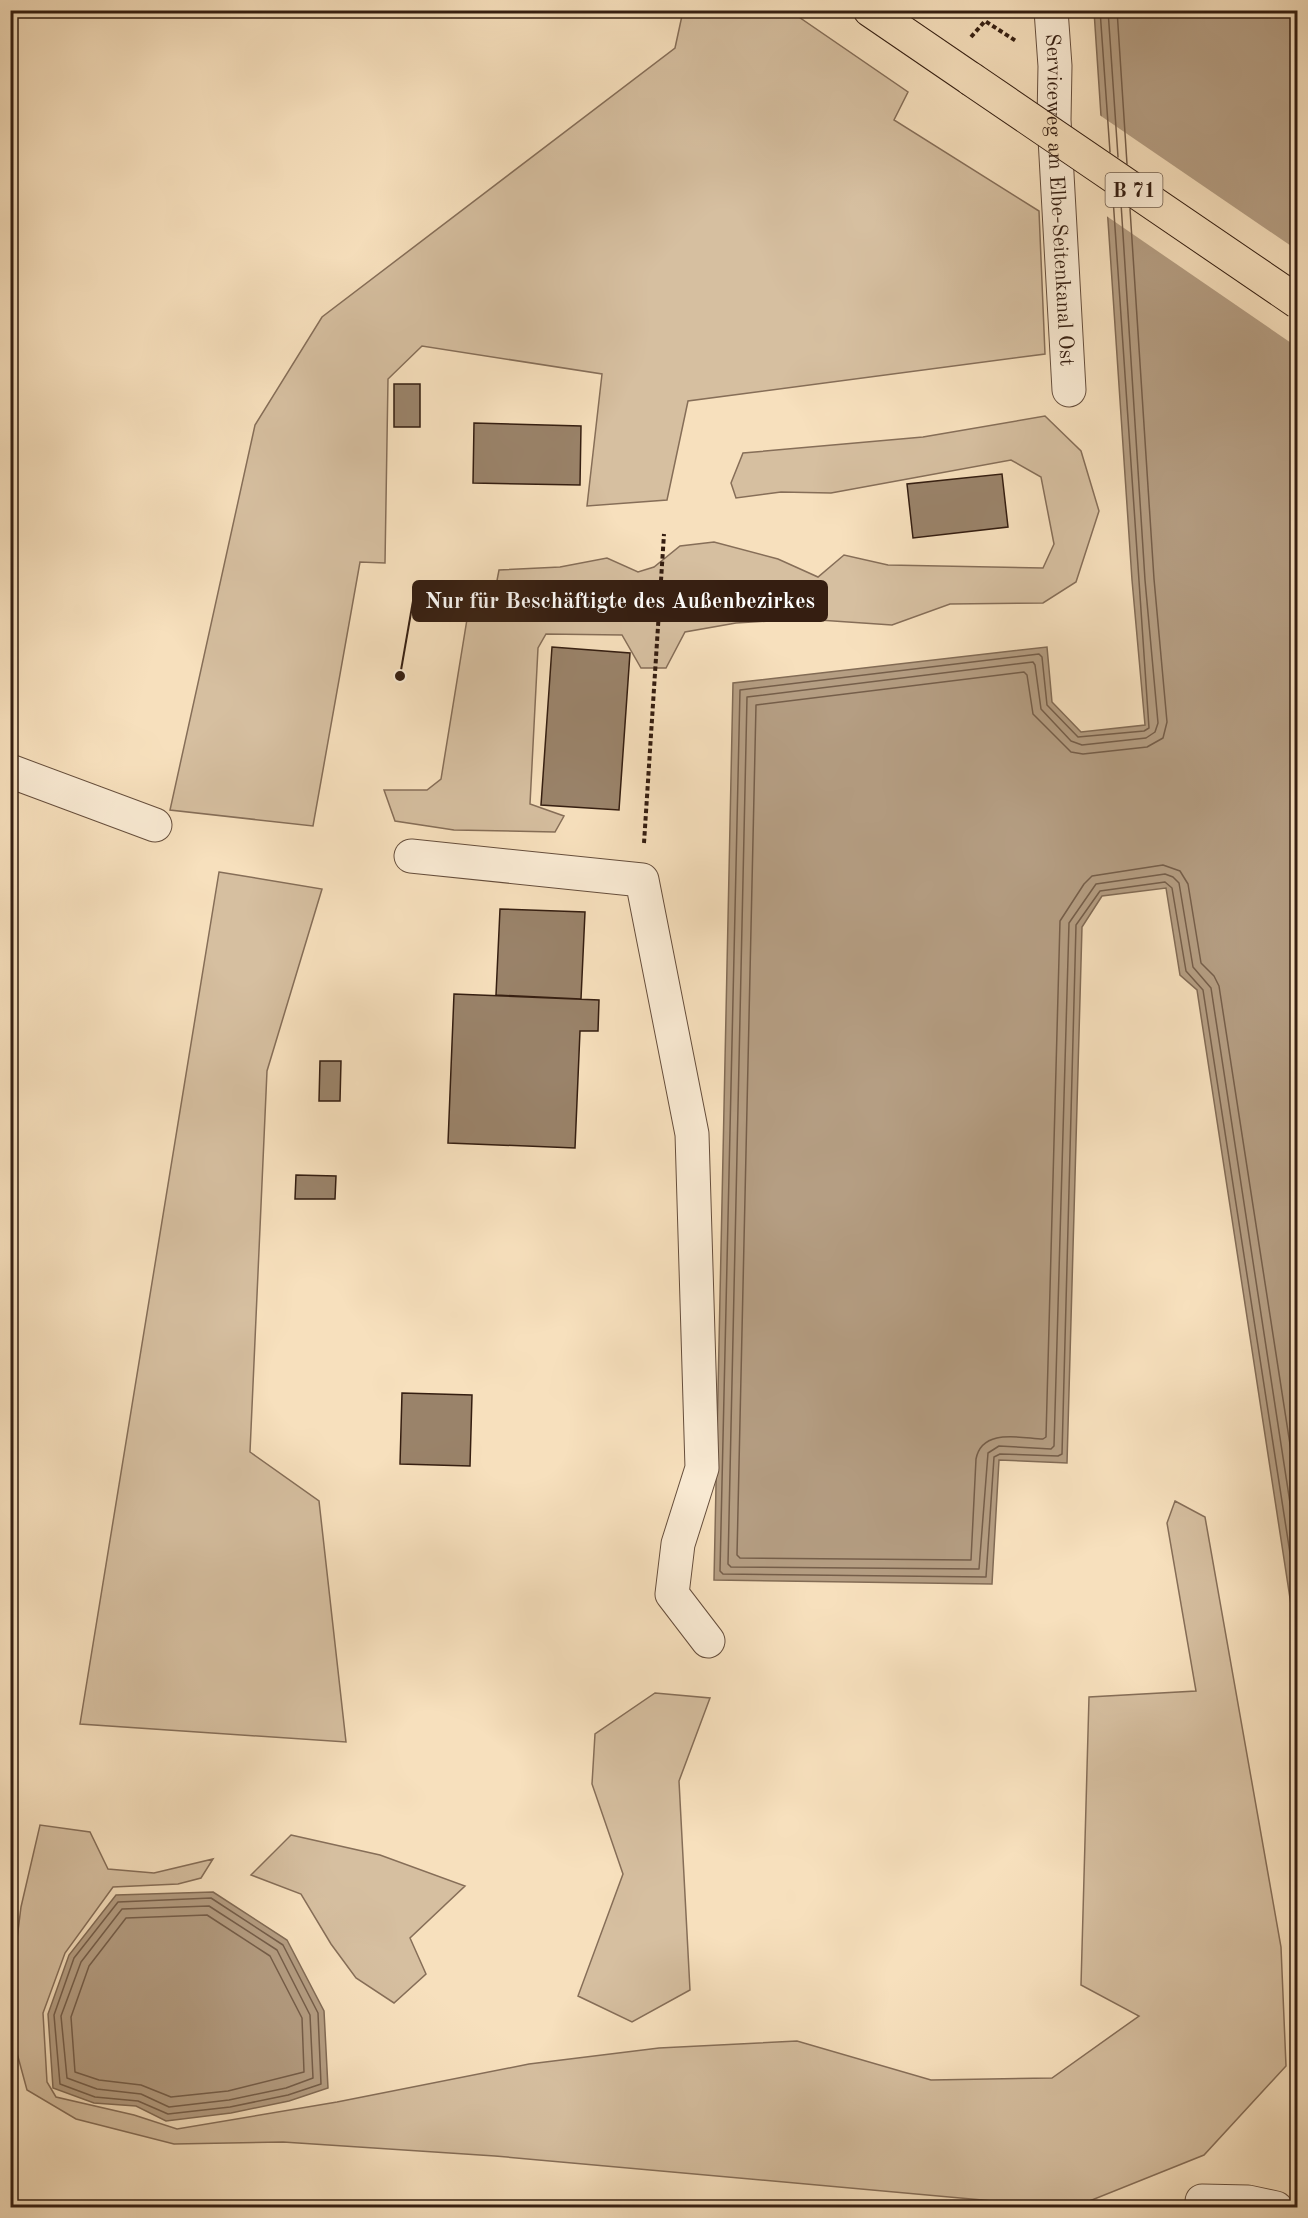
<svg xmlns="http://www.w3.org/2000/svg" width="1308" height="2218" font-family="'Old Standard TT',serif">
	<rect width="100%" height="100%" fill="#f7e0bd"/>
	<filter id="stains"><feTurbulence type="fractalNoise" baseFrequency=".00333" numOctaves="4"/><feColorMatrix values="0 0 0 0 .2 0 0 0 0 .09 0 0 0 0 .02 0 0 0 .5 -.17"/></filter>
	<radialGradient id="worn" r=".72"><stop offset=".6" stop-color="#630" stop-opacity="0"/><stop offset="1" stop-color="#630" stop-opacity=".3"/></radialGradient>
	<path fill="#d6bfa0" stroke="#866e58" stroke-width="1.5" d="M683,11H790L908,92L894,120L1039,211L1045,354L688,401L667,500L587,506L602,374L422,346L388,379L385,563L360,562L313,826L170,810L255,425L322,317L675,48Z
		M1045,416L1081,451L1099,511L1076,582L1043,603L950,604L892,625L804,619L736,623L685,632L666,668H641L622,635L546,634L538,648L530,804L564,816L555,832L454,830L395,821L384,790H427L441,779L469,607L494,596L499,570L560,567L607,558L638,572L654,567L680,546L714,542L778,559L818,577L844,555L888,565L1043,568L1054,544L1041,477L1011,460L831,493L781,492L736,498L731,483L743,453L923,437Z
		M219,872L322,889L267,1071L250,1452L319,1501L346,1742L80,1724Z
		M1175,1501L1205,1517L1281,1947L1286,2066L1204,2155L1072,2208L495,2156L283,2142L174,2144L76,2119L27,2090L11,2031L10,1995L21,1907L40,1825L90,1832L108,1869L154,1873L213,1859L201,1878L178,1884L113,1887L65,1953L43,2013L47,2082L56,2097L134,2115L177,2129L337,2102L529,2064L659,2048L797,2041L931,2080L1052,2078L1139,2016L1081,1985L1089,1697L1196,1691L1167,1523Z
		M655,1693L710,1698L679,1781L690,1990L632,2022L578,1996L623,1874L592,1784L595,1734Z
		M291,1835L380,1855L465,1886L410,1938L426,1974L394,2003L356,1978L331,1944L301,1894L251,1875Z"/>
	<path fill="#b59e83" stroke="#826b55" stroke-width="1.5" d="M1094,11H1297V1644L1197,990L1180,975L1166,888L1102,896L1082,927L1067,1463L999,1460L992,1584L714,1580L733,683L1047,647L1052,702L1081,732L1145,725L1132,580Z
		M213,1892L287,1940L324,2011L328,2088L289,2101L231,2113L166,2121L136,2106L94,2103L53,2088L48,2014L69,1955L116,1895Z"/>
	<path fill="#f7e0bd" d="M1098,114L1297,250V347L1105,215Z"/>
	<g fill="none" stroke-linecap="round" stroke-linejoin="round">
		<path stroke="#755e4a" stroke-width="1.5" d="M1100,10L1110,152
			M1108,10L1118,157
			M1117,10L1127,164
			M1113,198L1149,728L1144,731L1078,737L1047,705L1042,657L1039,654L740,690L720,1571L723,1574L986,1577L994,1457L1000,1454L1058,1456L1062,1454L1076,925L1100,891L1165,882L1172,888L1186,971L1203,990L1298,1605
			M1121,203L1145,580L1158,723L1155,732L1146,738L1082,745L1071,741L1041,709L1035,665L1033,662L747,697L728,1564L731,1567L979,1569L988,1453L999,1446L1051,1449L1054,1446L1069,923L1096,884L1165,874L1173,877L1179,883L1193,967L1211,988L1298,1555
			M1130,209L1154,579L1167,722L1163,738L1147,747L1083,754L1071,752L1033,714L1027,675L1024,672L756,705L737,1555L740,1558L971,1560L976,1459C982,1428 1020,1438 1043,1439L1046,1437L1060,921L1084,884L1092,876L1163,865L1180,871L1188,884L1201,963L1214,976L1219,986L1298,1496
			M211,1898L283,1945L318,2013L321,2084L288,2095L230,2107L168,2114L138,2101L95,2097L60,2084L54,2015L74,1958L118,1902Z
			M209,1906L277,1950L310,2015L313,2078L286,2088L229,2100L169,2107L141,2094L97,2089L67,2078L61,2016L81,1962L122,1909Z
			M207,1915L270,1956L302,2018L304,2072L228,2091L171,2097L141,2085L99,2080L75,2072L71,2017L89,1966L126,1918Z"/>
	</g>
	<path fill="#9a836a" stroke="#351e11" stroke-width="1.5" d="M394,384H420V427H394Z
		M474,423L581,426L580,485L473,483Z
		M1002,474L1008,527L913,538L907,484Z
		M552,647L630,653L619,810L541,805Z
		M500,909L585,912L581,999L496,995Z
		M454,994L599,1000L598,1031H580L575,1148L448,1143Z
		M320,1061H341L340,1101H319Z
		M296,1175L336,1176L335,1199H295Z
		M402,1393L472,1395L470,1466L400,1464Z"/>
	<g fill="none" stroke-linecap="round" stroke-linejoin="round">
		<g stroke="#664e3c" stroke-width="35">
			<g id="minor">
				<path id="s1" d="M1051,10L1055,66L1054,120L1069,390"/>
				<path d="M10,771L155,825"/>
				<path d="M411,856L642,880L692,1134L702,1468L678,1544L672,1594L708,1641"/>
				<path d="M1202,2201L1248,2202L1276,2208"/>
			</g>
		</g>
		<g stroke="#351e11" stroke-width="35">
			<path id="major" d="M870,10L971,79"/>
		</g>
		<path stroke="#351e11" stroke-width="4" stroke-dasharray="4.5 3" stroke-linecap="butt" d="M971,37L985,21L1016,41
			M644,843L664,534"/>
		<use href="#minor" stroke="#faebd4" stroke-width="33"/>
		<use href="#major" stroke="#f7e0bd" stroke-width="33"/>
		<g stroke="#351e11" stroke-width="35" stroke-linecap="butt">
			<path id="major-bridge" d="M971,79L1298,302"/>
		</g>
		<use href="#major-bridge" stroke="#f7e0bd" stroke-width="33"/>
	</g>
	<g text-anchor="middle" stroke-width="4.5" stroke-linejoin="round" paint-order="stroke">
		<rect fill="#faebd4" stroke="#705c4c" stroke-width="1.5" x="1105.5" y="173" width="57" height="34" rx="4.5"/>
		<g font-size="20" font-weight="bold" fill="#351e11">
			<text x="1134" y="197">B 71</text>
		</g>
		<g font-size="21" fill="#351e11" stroke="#faebd4">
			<text dy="7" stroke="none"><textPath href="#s1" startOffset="190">Serviceweg am Elbe-Seitenkanal Ost</textPath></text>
		</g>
	</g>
	<path fill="none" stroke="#351e11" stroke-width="2" d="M400 676L413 601"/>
	<circle fill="#351e11" stroke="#faebd4" stroke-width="2" cx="400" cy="676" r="6"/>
	<rect fill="#351e11" stroke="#351e11" stroke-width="2" x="413" y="581" width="414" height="40" rx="6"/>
	<g font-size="22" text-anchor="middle" font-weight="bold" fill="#fff">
		<text x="620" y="608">Nur für Beschäftigte des Außenbezirkes</text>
	</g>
	<rect width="1308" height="2218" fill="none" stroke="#f7e0bd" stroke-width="36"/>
	<rect x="12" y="12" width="1284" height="2194" fill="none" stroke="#351e11" stroke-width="3"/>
	<rect x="18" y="18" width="1272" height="2182" fill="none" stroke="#351e11" stroke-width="1.5"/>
	<rect width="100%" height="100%" filter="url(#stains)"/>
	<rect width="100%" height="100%" fill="url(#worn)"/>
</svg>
